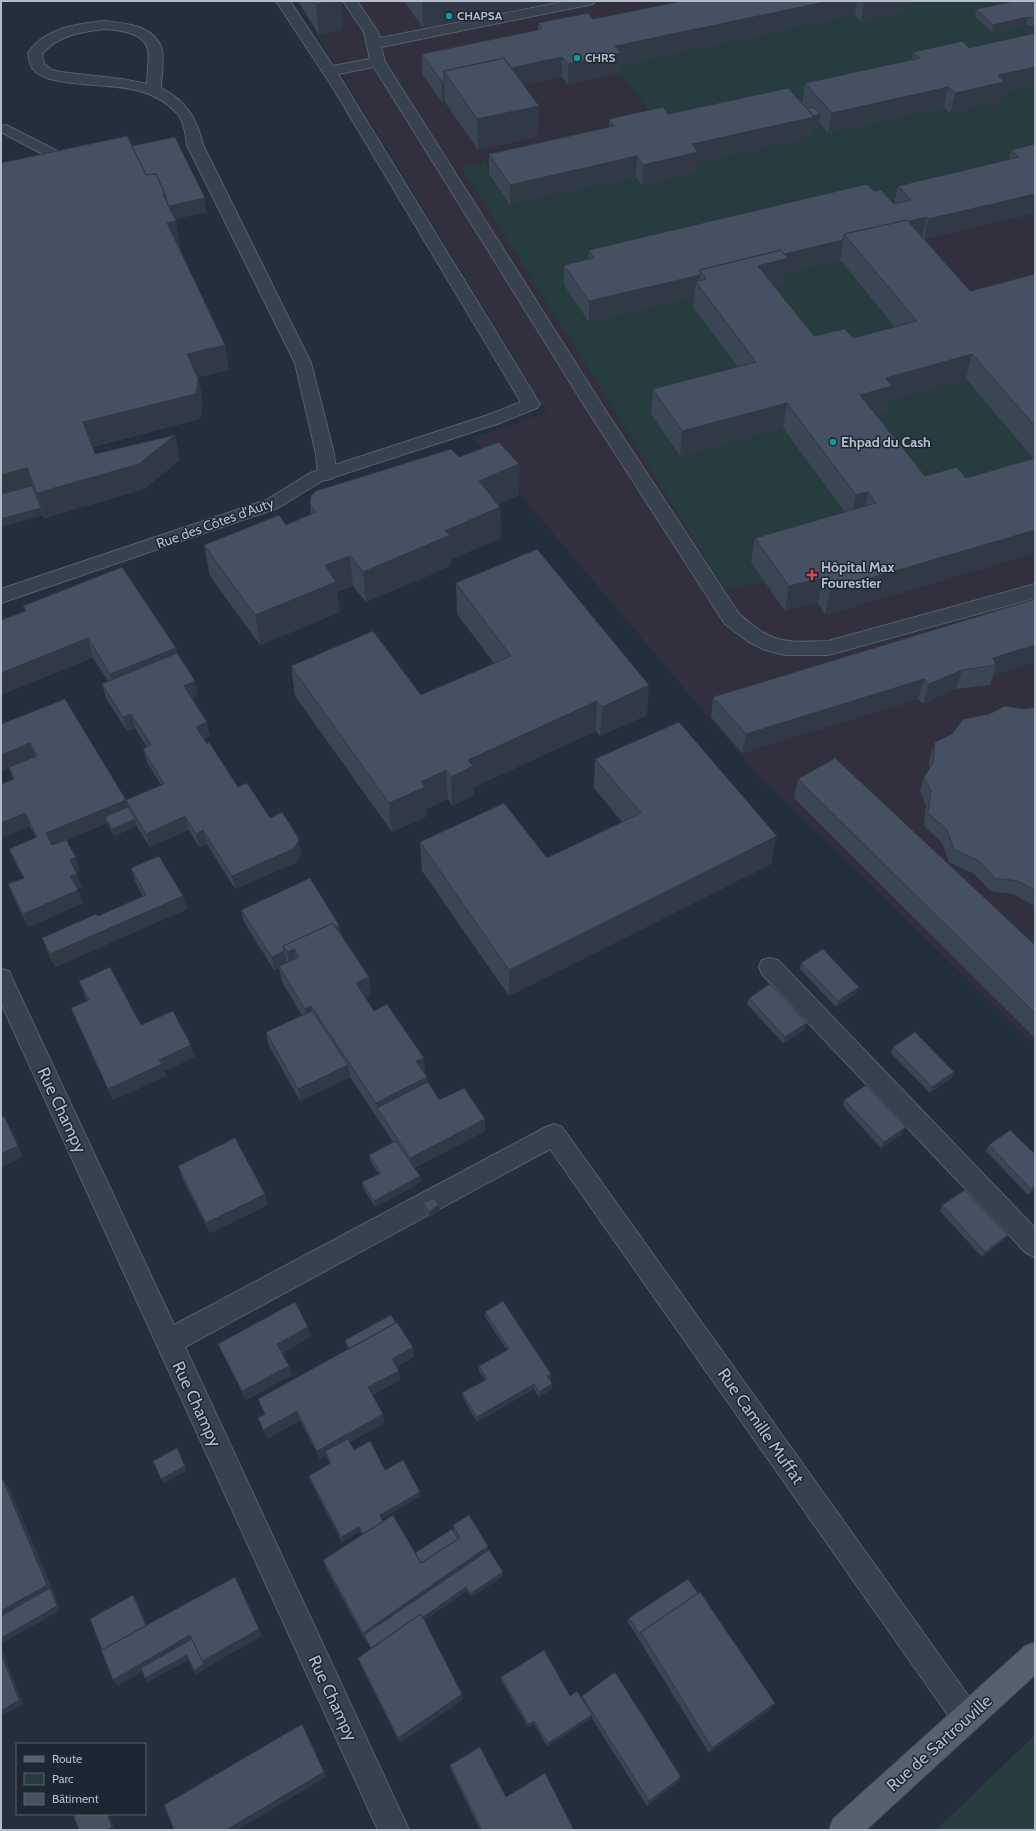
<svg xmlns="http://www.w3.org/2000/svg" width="1036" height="1831" font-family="Cabin,sans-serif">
	<rect width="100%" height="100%" fill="#242f3e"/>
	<path fill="#32303f" d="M297,1H1035V1045L755,772L473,438L547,412Z"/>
	<path fill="#263c3f" d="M921,1H1025L1026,25L1035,27V52L667,134L614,66L855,15L861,22L908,12L902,5Z
		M1035,86V163L698,295L753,387L651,414L680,456L783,428L851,520L752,562L765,582L725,589L532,279L461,168L486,161L489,174L510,205H514L811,137L801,126L819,122L828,133L944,107L951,114L999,103L993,95Z
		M839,260L912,346L810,361L755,291L777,275Z
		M966,379L1035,460L919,501L855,420L880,404Z
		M1035,1735V1830H936Z"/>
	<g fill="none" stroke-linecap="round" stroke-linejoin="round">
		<g stroke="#565f6c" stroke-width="2">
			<path id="lane" d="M276,1H290L333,66L370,59L364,32L343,1H357L378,32L380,38L567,1H595L593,4L588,5L381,47L385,62L602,405L739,614C750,623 762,634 775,638C791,644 811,641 828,641L1035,584V598L828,655H785L765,650L749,642L725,624L586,408L374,67L338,74L540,404L537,408L500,423L494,425L488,423L485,419L488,415L521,402L330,83Z
				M104,21C125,23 152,25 161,47C165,55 161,79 161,88C186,101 197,119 203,145L311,363L334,454L336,474L333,478L327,480L321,478L318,474L316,454L295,363L187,145C186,135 184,121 177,113C148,81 103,88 65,82C55,80 44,79 36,72C30,67 29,61 28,53C45,28 76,24 104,21ZM104,29C119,30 143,32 148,49C150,57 147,75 147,84L122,79L60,72L52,70L44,64L42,54C58,35 81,32 104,29Z
				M6,125L79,162L82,165L79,168H69L1,132V126Z"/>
		</g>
		<g stroke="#565f6c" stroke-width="2">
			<path id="street" d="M494,413L500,415L503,419L500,423L322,481L278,508L1,603V589L266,500L310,473Z
				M770,958L778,960L1035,1228V1257L1026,1253L762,974L759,967L762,960Z
				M1,969L9,971L12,978L174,1325L546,1127L554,1124L562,1127L977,1708L982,1718L977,1728L967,1733L957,1728L550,1149L185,1347L409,1830H378L1,1003Z"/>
		</g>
		<g stroke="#414a57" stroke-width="2">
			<path id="primary" d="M1035,1642V1675L866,1830H829L833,1819L1025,1646Z"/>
		</g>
		<use href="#lane" fill="#38414e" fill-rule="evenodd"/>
		<use href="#street" fill="#38414e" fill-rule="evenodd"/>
		<use href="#primary" fill="#56606e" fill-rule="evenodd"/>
	</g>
	<path fill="#3b4654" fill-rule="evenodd" d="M298,1H341L343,30L319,35Z
		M404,1H561L423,28Z
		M682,1H921L911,3L909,11L861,22L855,15L620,65V73L568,85L562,77L524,85L538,136L478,150L445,102H442L422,74V54L538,30V23L593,19Z
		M1035,1V27L1034,26L1026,25L992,32L975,17L976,9L1010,2Z
		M1035,33V86L1002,93L999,102L950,114L944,107L828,133L819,122L813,123L811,137L697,163V172L642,185L636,177L510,205L489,174V154L609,127V119L802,104L805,83L912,60L913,52L969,48Z
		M1035,144V213L924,239L970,291L1035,274V553L825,615L818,603L785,611L751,562L755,538L845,512L783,428L680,456L651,414L653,389L738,367L693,307L694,296L589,322L564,285V265L588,259L589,250L874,191L894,204L898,186L1009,159L1011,150ZM840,260L895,327L853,338L814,336L774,286L784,284L785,273ZM966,379L1034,459L966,478L925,476L876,414L887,412L889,401Z
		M132,146L207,212L175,219L180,247H179L225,345L229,370L198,377L203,404L200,419L92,447L95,454L180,460L144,489L45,518L43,515L1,527V163Z
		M459,457L519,464V495L498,504L500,507L501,538L451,559V566L366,602L353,586L337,592L340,612L260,645L210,576L204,545L286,525L311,514L310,501Z
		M456,583L647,715L600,736L596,731L474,787V795L452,806L448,799L426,809L427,816L392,832L295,696L291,666L421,695L494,663L457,614Z
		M1035,599L993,676L990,685L956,689L923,704L918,699L742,753L711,717L713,697Z
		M23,606L177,653L198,695L191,698L210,736L204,738L238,787L301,850V854L295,863L235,889L207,844L199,847L189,830L150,847L136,825L137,826L114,836L107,823L67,840L80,870L76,872L82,887L77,888L83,903L28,927L13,897L8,884L23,878L15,862L9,849L36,838L30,826L1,838L13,779L9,768L1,771V724L126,800L161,785L147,762L143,749L147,747L135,728L127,731L106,698L102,684L108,681L93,658L25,611Z
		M1035,707V906L1013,894L990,891L974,874L949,862L942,843L924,826L926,805L920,790L924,777L929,769L930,756L935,742L1024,709Z
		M595,759L771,864L509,996L422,871L420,842L547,858L622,822L594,788Z
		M798,779L1035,945V1038L794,798Z
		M131,868L183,896L187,909L55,967L47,951L42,938L98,916L143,897L135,881Z
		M241,910L339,925L341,934L369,977L371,994L365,998L374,1011L424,1058L425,1074L428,1082L439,1100L485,1119V1131L414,1168L421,1182L375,1207L363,1188L362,1182L379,1174L370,1161L369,1155L393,1142L350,1077L300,1101L268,1044L266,1032L302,1015L283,984L279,968L274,970L244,922Z
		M801,963L859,987L857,993L836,1007L800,969Z
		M79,981L141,1025L195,1057L164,1071L166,1076L113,1100L76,1020L71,1008L87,1001L84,994Z
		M749,998L805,1029L783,1043L747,1004Z
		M893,1047L954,1072L951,1078L930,1093L891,1053Z
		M844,1100L903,1133L881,1148L843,1106Z
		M989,1145L1035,1154V1190L1028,1195L986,1151Z
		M178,1166L268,1205L210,1233L182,1178Z
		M423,1203L440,1211L429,1217L424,1209Z
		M942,1205L1008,1235L1004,1240L982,1257L940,1211Z
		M485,1312L551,1379L550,1380L552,1384V1389L539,1397L534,1389L477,1422L463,1398L462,1393L485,1380L479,1371V1366L507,1350L485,1317Z
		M311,1336L282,1353L292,1375L246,1400L222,1353L218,1344Z
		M345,1340L414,1357L396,1367L400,1380L372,1395L383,1414L384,1423L350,1442L354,1450L420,1492V1496L381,1519L383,1522L415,1553L454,1531L453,1525L489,1550L503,1572V1576L471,1597L467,1591L424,1620L463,1699L400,1743L360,1664L358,1658L371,1649L366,1639L365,1640L326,1568L323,1560L363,1535L360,1531L342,1542L310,1480L309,1476L330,1463L326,1456L320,1459L300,1420L267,1439L258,1418L264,1414L258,1399L348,1349L346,1345Z
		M698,1593L775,1703L771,1709L709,1753L628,1622L629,1618Z
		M501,1677L570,1696L582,1698V1696L679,1781L647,1806L592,1718L547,1746L534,1724L528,1727L501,1680Z
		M450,1765L506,1797L574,1830H480L451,1770Z"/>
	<path fill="#303945" d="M332,1H341L343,30L319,35L316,4Z
		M422,1H561L423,28Z
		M830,1H857L855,15L620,65V73L568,85V64L615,46Z
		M868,1H921L911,3L909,11L861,22L864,2Z
		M1028,17L1026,25L992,32L993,25Z
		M562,57V77L462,98L450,80Z
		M1035,67V86L1002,93L999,102L950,114L955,93L998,75Z
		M442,82H444L445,102H442Z
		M948,87L944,107L828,133L832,113Z
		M539,106L538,136L478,150L477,119Z
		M820,114L819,122L813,123L811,137L697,163V172L642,185L643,165L692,144Z
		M637,156L636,177L510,205V185Z
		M163,194H165L205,198L207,212L170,220Z
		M1035,194V213L924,239L928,219Z
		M927,217L922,237L907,241L909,221Z
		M176,221L180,247L172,248L167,223Z
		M843,240L840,260L785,273L784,284L755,291L706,279L703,274Z
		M700,275L699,285L696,282L694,296L589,322V301Z
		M225,345L229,370L192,379L187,354Z
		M972,354L966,379L889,401L887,412L855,420L860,395L886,378Z
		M198,379L203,404L200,419L89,447L83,422Z
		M787,403L783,428L680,456L682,431Z
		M175,435L180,460L144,489L45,518L37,493Z
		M519,464V495L480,512L479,481Z
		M27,468L35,493L1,503V475Z
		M868,492L862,517L851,520L856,495Z
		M500,507L501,538L451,559V566L366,602L363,572L445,531Z
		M41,508L43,515L1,527V519Z
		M1035,530V553L825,615L830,590Z
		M350,556L353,586L337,592L340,612L260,645L255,615L325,565Z
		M823,578L818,603L785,611L789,586Z
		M88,638L93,658L1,695V673Z
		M1035,645V662L993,676L996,665L993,658Z
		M176,648L180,667L116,694L110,674Z
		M962,670L956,689L923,704L929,684Z
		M924,679L918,699L742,753L746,734Z
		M195,681L198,695L187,700L184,686Z
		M649,685L647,715L600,736L602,707Z
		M597,701L596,731L474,787V795L452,806L451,777L468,760Z
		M131,714L135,728L127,731L123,717Z
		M207,722L210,736L199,740L196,727Z
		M30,743L35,757L1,771V755Z
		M446,770L448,799L426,809L427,816L392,832L389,803L421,782Z
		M126,800L130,814L105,817L107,823L51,847L46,833Z
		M25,813L30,826L1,838V823Z
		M185,816L189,830L150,847L146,834Z
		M135,819L137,826L114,836L112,829Z
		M203,830L207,844L199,847L196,834Z
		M777,836L771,864L509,996V970Z
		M298,837L301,854L295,863L235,889L232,876Z
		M76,857L80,870L74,873L70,860Z
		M77,874L82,887L75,889L70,876Z
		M78,890L83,903L28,927L23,914Z
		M183,896L187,909L55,967L50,954Z
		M339,925L341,938L294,949L298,967L291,970L287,952Z
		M284,951L287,964L279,966V968L274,970L272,957Z
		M369,977L371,994L359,1001L356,983Z
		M859,987L857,993L836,1007L838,1001Z
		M311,1006L315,1023L309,1026L305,1009Z
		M807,1023L805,1029L783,1043L785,1037Z
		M191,1045L195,1057L164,1071L166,1076L113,1100L108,1089L159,1060Z
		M424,1058L425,1075L416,1061Z
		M348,1065L350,1077L300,1101L298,1089Z
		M954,1072L951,1078L930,1093L932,1087Z
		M427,1077L429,1093L377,1108L376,1103Z
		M1,1107L3,1113H1L8,1129L1,1114Z
		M4,1116L10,1127L23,1157L1,1168V1154Z
		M485,1119V1131L412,1169L410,1158Z
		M906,1127L903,1133L881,1148L884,1142Z
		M420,1176L421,1182L375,1207L374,1201Z
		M1,1178L3,1184L1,1185Z
		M1035,1186V1190L1028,1195L1031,1189Z
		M265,1194L268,1205L210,1233L206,1223Z
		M439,1205L440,1211L429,1217V1212Z
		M1008,1235L1004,1240L982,1257L985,1252Z
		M308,1327L311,1336L280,1353L277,1344Z
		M413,1347L414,1357L393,1369L392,1359Z
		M289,1366L292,1375L246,1400L242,1391Z
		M399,1371L400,1380L370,1397L368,1387Z
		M551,1374V1379L547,1381V1376Z
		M534,1384V1389L477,1422V1417Z
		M552,1384V1389L539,1397V1392Z
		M297,1411L300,1420L267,1439L263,1430Z
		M383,1414L384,1423L327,1455L325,1451L326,1456L320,1459L317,1451Z
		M177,1448L187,1471L164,1483L161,1479Z
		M3,1480L10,1489L54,1592L60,1610L1,1644Z
		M420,1492V1496L381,1519L380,1515Z
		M359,1527L360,1531L342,1542L341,1537Z
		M488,1546L489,1554L364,1635L366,1639L365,1640L363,1633Z
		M503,1572V1576L471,1597L470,1594Z
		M235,1577L262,1636L206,1668L196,1675L194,1671L202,1661L194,1642L118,1686L113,1680L190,1635Z
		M466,1587L467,1591L374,1655L373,1651Z
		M133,1595L136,1598L150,1632L104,1653Z
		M1,1647L23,1704L1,1716Z
		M187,1655L190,1659L148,1682L145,1678Z
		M462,1694L463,1699L400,1743L398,1738Z
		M775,1703L771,1709L709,1753L712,1748Z
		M592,1715V1718L547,1746L548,1743Z
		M534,1721V1724L528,1727V1724Z
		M302,1724L326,1777L237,1830H226Z
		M681,1777L679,1781L647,1806L649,1801Z
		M107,1814H109L115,1829L113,1830H106Z"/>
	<path fill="#455162" stroke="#303945" d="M314,1H332L316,4Z
		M682,1H830L615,46L621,53L568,64L562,57L511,68L504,58L444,71V82H442L422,54L542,29L538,23L588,13L593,19Z
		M1010,1H1035V19L1028,17L993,25L976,9L1010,2Z
		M1035,33V67L998,75L1004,82L955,93L948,87L832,113L805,83L920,58L913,52L962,41L969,48Z
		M504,58L539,106L477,119L444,71Z
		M788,88L814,117L692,144L698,152L643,165L637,156L510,185L489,154L614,126L609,119L663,107L668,114Z
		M813,107L820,114L814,116L807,109Z
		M127,136L146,175L156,174L165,194H163L176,221L167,223L225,345L187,354L198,379L196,394L83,422L95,454L175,435L139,464L37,493L27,468L1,475V163Z
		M175,137L205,198L168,206L165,194L156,174L146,175L132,146Z
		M1035,144V194L928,219L927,217L909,221L911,223H910L907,220L844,234L843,240L784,254L781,250L700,270V275L589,301L564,265L594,258L589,250L867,184L874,191L881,190L894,204L911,200L898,186L1019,157L1011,150Z
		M907,220L970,291L1035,274V426L972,354L886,378L892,386L860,395L925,476L957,467L966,478L1035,458V530L830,590L823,578L789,586L755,538L876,503L868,492L856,495L787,403L682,431L653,389L756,362L696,282L706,279L700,270L781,250L788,258L758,266L814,336L845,329L853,338L917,321L844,234Z
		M499,442L519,464L479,481L500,507L445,531L450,535L363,572L350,556L325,565L336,582L255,615L204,545L279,515L286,525L316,512L311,507L310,501L311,496L316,491L451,449L459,457Z
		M32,486L41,508L1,519V494Z
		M537,549L649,685L602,707L597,701L468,760L473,766L451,777L446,770L421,782L425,787L389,803L291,666L373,631L421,695L511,656L456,583Z
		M122,567L176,648L110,674L88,638L1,673V620L26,611L23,606Z
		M1035,599V645L993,658L996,665L962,670L929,684L924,679L746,734L713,697Z
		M177,653L195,681L184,686L207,722L196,727L207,744L209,742L238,787L247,783L270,818L282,812L298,837L299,841L293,849L232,876L203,830L196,834L185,816L146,834L126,800L164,784L143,749L151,745L131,714L123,717L102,684Z
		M65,699L126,800L46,833L52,845L66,840L76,857L70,860L77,874L70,876L78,890L23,914L8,884L24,878L9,849L37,837L25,813L1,823V784L14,779L9,767L37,756L30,743L1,755V724Z
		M1005,706L1024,709L1035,707V890L1018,881L995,878L979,861L954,849L947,830L928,813L931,791L924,777L933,763L935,742L952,734L963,719L989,714Z
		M679,722L777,836L509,970L420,842L504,803L547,858L641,813L595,759Z
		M835,758L1035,945V1013L798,779Z
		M128,807L135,819L112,829L105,817Z
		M159,856L183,896L50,954L42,938L96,914L98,916L146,895L131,868Z
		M310,878L339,925L336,927L333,923L283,946L284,951L272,957L241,910Z
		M333,923L369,977L356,983L374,1011L387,1004L424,1058L416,1061L427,1077L376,1103L311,1006L305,1009L279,966L299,957L294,949L287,952L283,946Z
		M823,949L859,987L838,1001L801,963Z
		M110,967L141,1025L173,1011L191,1045L159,1060L162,1064L108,1089L71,1008L89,1000L79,981Z
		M770,984L807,1023L785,1037L749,998Z
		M312,1011L348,1065L298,1089L266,1032Z
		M915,1032L954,1072L932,1087L893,1047Z
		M428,1082L439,1100L464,1088L485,1119L410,1158L377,1108Z
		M866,1085L906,1127L884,1142L844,1100Z
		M1,1114L2,1117L4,1116L18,1146L1,1154Z
		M1010,1130L1035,1154V1186L1031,1189L989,1145Z
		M235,1138L265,1194L206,1223L178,1166Z
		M396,1141L420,1176L374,1201L362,1182L381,1173L369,1155Z
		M965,1190L1008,1235L985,1252L942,1205Z
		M434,1198L439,1205L429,1212L423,1203Z
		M503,1301L551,1374L547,1376L552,1384L539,1392L534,1384L477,1417L462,1393L487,1379L479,1366L509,1349L485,1312Z
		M295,1302L308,1327L277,1344L289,1366L242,1391L218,1344Z
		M391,1315L396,1323L349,1349L345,1340Z
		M397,1322L413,1347L392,1359L399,1371L368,1387L383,1414L317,1451L297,1411L263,1430L258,1418L265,1414L258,1399Z
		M348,1439L354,1450L370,1441L385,1470L403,1460L420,1492L380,1515L383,1522L363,1534L359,1527L341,1537L309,1476L331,1463L325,1451Z
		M177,1448L185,1466L161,1479L153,1461Z
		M3,1480L47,1585L1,1611V1481Z
		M393,1515L421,1563L460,1538L453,1525L469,1515L488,1546L363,1633L323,1560Z
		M452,1529L458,1539L421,1563L415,1553Z
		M489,1550L503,1572L470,1594L466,1587L423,1617L421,1614L371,1648L364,1635Z
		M235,1577L259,1629L202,1661L190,1635L113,1680L101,1650Z
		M688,1579L698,1593L641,1632L640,1635L629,1618Z
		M50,1588L57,1606L1,1638V1616Z
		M700,1592L775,1703L712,1748L641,1632Z
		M133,1595L146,1626L102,1650L90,1619Z
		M421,1614L462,1694L398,1738L358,1658Z
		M192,1639L202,1661L204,1664L194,1671L187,1655L145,1678L141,1668Z
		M544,1650L570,1696L577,1691L592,1715L548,1743L534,1721L528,1724L501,1677Z
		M1,1653L19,1700L1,1711Z
		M615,1672L681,1777L649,1801L582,1696Z
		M302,1724L324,1772L226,1830H174L164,1805Z
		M480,1747L506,1797L545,1773L574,1830H482L450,1765Z
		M78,1814H107L112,1827L106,1830H79L74,1817Z"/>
	<g fill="#0f9aa8" stroke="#1d2633" stroke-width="1.5">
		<circle cx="449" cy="16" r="4"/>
		<circle cx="577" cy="58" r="4"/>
		<circle cx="833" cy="442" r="4"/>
	</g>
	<path fill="#e0444e" stroke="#1d2633" stroke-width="1.5" d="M810 569h4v4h4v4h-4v4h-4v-4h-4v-4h4z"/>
	<g text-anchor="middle" stroke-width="3" stroke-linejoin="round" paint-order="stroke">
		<g font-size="12" font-weight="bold" fill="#b4bcc9" stroke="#1d2633" text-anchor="start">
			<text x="457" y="20">CHAPSA</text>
			<text x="585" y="62">CHRS</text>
		</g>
		<g font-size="14" font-weight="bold" fill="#b4bcc9" stroke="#1d2633" text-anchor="start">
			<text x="841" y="447">Ehpad du Cash</text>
			<text x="821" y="572">Hôpital Max<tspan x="821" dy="16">Fourestier</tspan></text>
		</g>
		<g font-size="14" fill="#b4bcc9" stroke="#1d2633">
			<text transform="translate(215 523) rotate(-20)" y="5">Rue des Côtes d'Auty</text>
		</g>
		<g font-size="17" fill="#b4bcc9" stroke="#1d2633">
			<text transform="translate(62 1110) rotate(65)" y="6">Rue Champy</text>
			<text transform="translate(197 1404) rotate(65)" y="6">Rue Champy</text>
			<text transform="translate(761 1426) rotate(55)" y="6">Rue Camille Muffat</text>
			<text transform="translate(333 1698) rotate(65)" y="6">Rue Champy</text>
			<text transform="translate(939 1743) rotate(-42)" y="6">Rue de Sartrouville</text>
		</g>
	</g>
	<rect width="1036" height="1831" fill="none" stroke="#b4bcc9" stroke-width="4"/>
	<rect x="16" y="1743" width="130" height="72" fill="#1d2633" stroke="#59626f"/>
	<rect x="24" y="1756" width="20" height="6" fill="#56606e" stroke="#59626f"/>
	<text x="52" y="1763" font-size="12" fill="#b4bcc9">Route</text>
	<rect x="24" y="1773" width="20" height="12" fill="#263c3f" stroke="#59626f"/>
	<text x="52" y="1783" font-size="12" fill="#b4bcc9">Parc</text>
	<rect x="24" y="1793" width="20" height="12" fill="#455162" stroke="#59626f"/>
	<text x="52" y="1803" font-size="12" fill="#b4bcc9">Bâtiment</text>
</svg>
